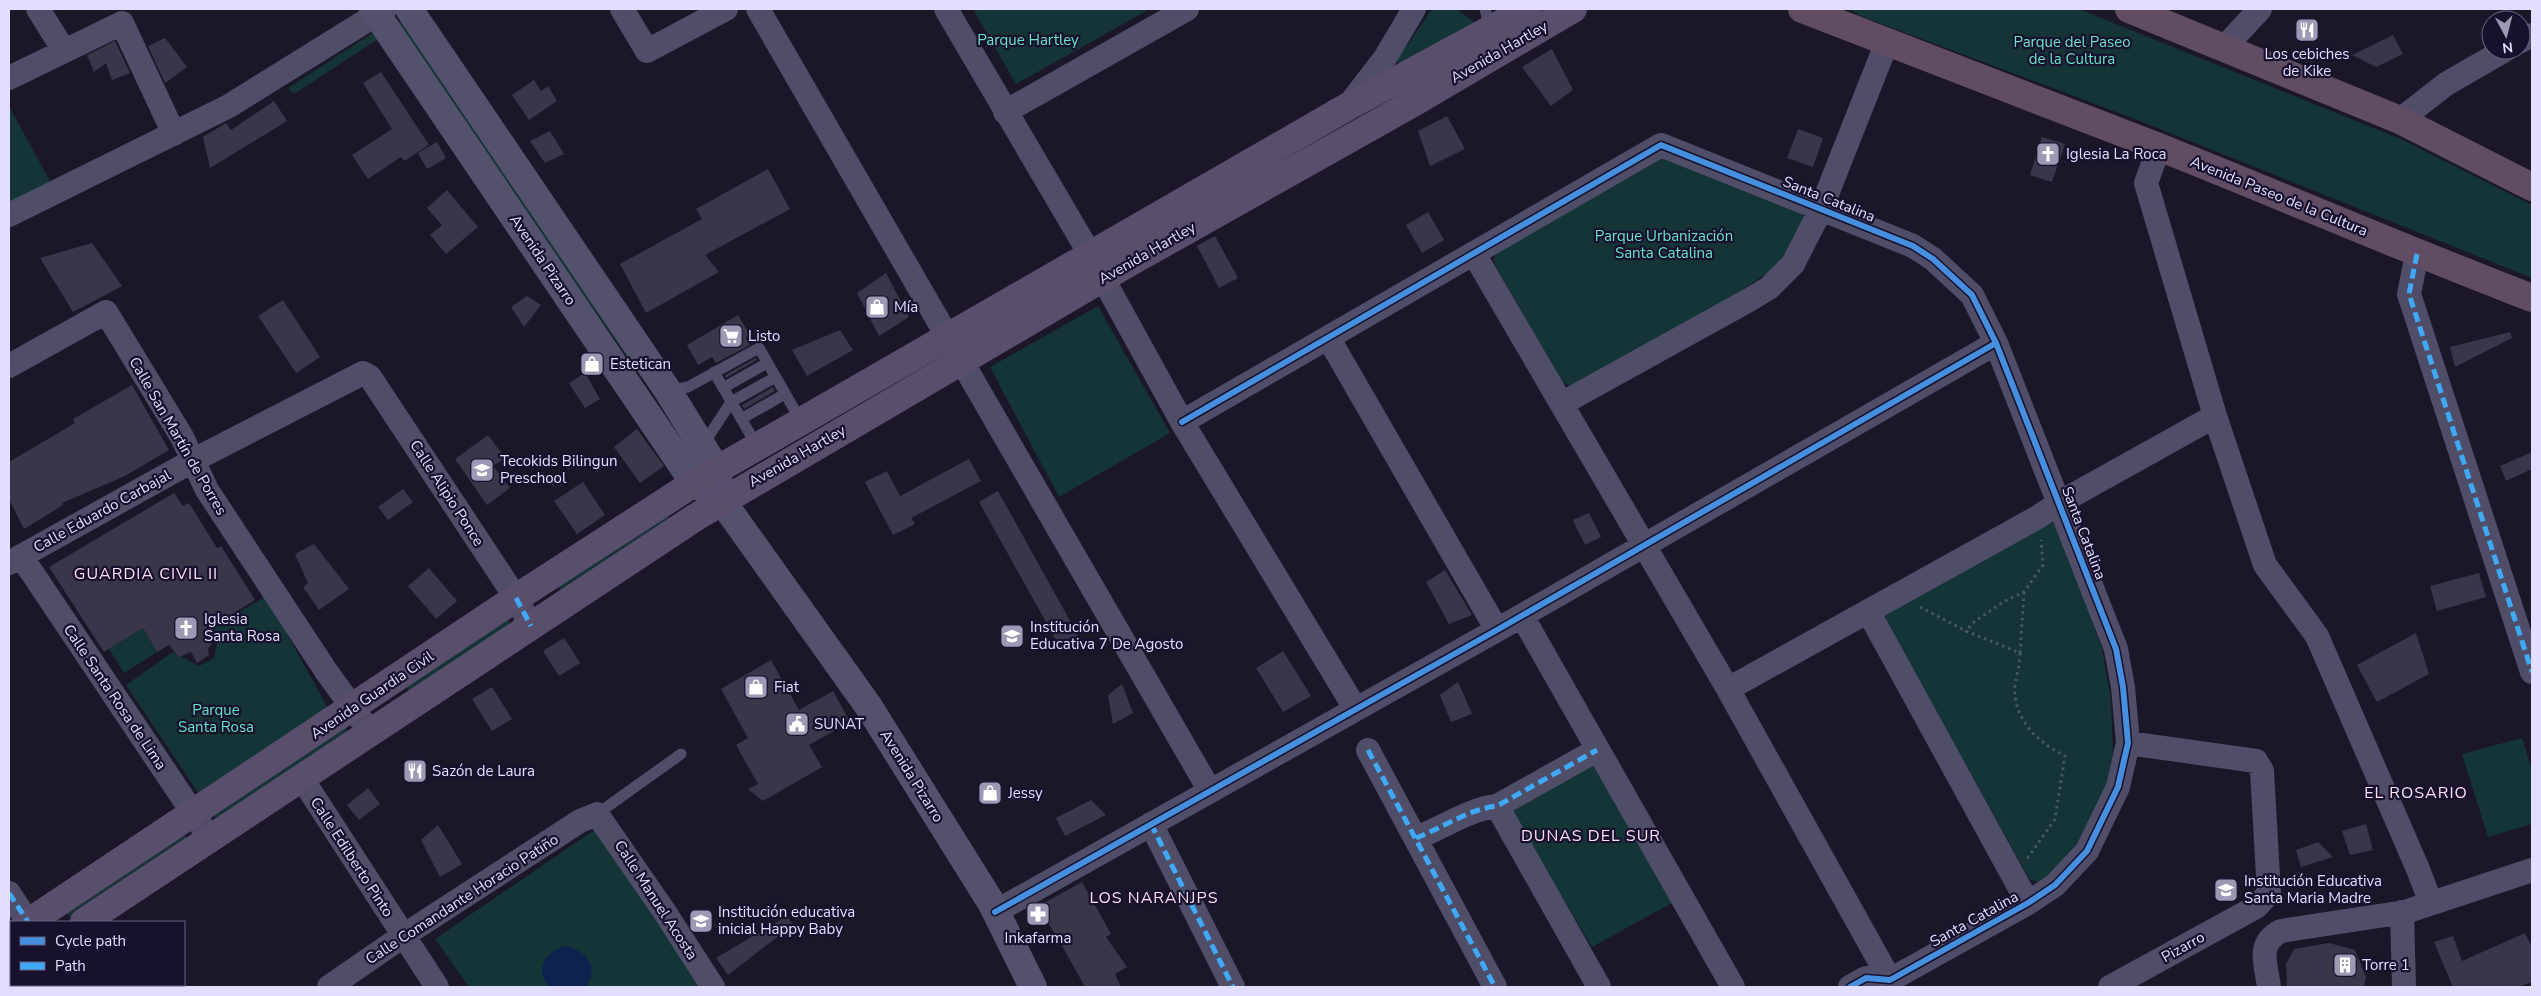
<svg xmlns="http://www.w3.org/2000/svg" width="2541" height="996" font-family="'Nunito Sans',sans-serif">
	<rect width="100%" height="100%" fill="#1b1728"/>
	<path fill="#153436" d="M973,9H1150L1016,84Z
		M1432,9H1457L1475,23L1400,66L1397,60Z
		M1850,9H2079L2403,140L2532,205V278L2135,119L1858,15Z
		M402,20L648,373L641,377L395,24Z
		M374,32L380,38L294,94L288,88Z
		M9,106L51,183L9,203Z
		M1666,156L1800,213L1806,220L1779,265L1736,294L1570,386L1562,382L1495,265L1494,258L1498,250Z
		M1098,306L1170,433L1059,497L990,367Z
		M665,512L671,520L563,593L557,584Z
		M2049,522L2058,525L2102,649L2111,700L2113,754L2104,797L2076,851L2040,882L2030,880L1887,623L1885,612Z
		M266,596L329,710L199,794L126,685L173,652L199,666L214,658L218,640L213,628Z
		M506,617L512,626L411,694L405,685Z
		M143,628L157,652L124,673L109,649Z
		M344,726L351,734L217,819L214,817V815Z
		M2522,738L2532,770V824L2488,837L2462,754Z
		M1593,764L1672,903L1592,947L1510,811Z
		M597,828L701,987H469L435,939Z
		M183,832L189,841L72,920L66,911Z"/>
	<path fill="#0d224e" d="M565,946C587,949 600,969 585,987H549C534,970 546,951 565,946Z"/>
	<path fill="#3a3649" d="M2393,35L2403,54L2376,67L2352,55Z
		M165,38L187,67L165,83L148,46Z
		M115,41L130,73L112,80L106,63L94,72L87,55Z
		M1552,49L1573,90L1551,106L1522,67Z
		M381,72L429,145L404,161L401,157L368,179L352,155L392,129L363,83Z
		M534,80L541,91L548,86L557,101L529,120L512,95Z
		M274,101L287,121L210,168L203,137L226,123L231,130Z
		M1447,116L1465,149L1430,166L1418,131Z
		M1798,129L1823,138L1813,167L1787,158Z
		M550,131L564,154L545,163L530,141Z
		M2042,137L2065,144L2052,182L2030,175Z
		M437,142L446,158L427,169L418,153Z
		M768,169L790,209L705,255L719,272L646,313L620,264L702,219L696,209Z
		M447,190L478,227L446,254L430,235L442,225L427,208Z
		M1428,212L1444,240L1422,253L1406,225Z
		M1215,236L1238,278L1219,288L1197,246Z
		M92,243L122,286L73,312L40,258Z
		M886,273L909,317L879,336L857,293Z
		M527,296L541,305L524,327L511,307Z
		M283,300L320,357L296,373L258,316Z
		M738,315L750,335L746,337L750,345L716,363L712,357L698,365L687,345Z
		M840,330L853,350L807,376L792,350Z
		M2510,332L2512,338L2455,367L2450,347Z
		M756,358L757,360L726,378L725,375Z
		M585,373L600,399L585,408L569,383Z
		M132,385L169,450L125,476L62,503L63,505L24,529L9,499V462L75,423L73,419Z
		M773,387L775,391L744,409L742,405Z
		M637,429L664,466L640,483L614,447Z
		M488,435L505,458L493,466L510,488L487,505L455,459Z
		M2532,452V469L2506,481L2500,466Z
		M969,459L981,481L911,518L915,524L893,535L865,482L887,471L900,496Z
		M583,482L605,515L577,534L554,501Z
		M403,489L413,502L388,520L378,507Z
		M998,491L1079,637L1056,640L979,502Z
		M174,493L183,506L189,503L217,548L221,546L255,600L205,631L212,643L208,649L209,655L197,663L191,652L179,657L169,645L157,652L143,628L104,652L49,567Z
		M1589,513L1601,537L1585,545L1573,520Z
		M314,544L349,589L319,610L303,587L308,583L295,554Z
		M429,568L457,601L436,619L408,586Z
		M1445,570L1472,615L1449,624L1426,582Z
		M2479,573L2486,597L2437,611L2430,586Z
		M2416,633L2429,674L2377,702L2357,665Z
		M564,638L580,663L559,676L543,651Z
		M1283,651L1311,696L1283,712L1256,668Z
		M771,660L799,710L833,691L850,722L809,745L822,767L763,801L748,789L758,784L736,745L748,738L721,689Z
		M1458,682L1472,714L1451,722L1440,695Z
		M1122,684L1133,713L1113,724L1108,695Z
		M492,687L512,719L492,731L472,699Z
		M368,788L380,804L359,820L347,805Z
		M1091,800L1106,815L1065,836L1056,818Z
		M2366,824L2373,850L2350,855L2342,831Z
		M438,825L462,864L440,877L421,840Z
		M2318,842L2333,857L2301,867L2296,850Z
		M1082,882L1111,934L1106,937L1127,967L1115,974L1121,987H1085L1056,935L1037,907Z
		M787,916L793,925L728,975L716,958Z
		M2525,933L2532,947V982L2518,987H2453L2434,942L2453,936L2462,961Z
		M2329,943L2355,950L2366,977L2364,987H2287L2286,964L2294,949Z"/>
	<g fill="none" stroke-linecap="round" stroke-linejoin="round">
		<path stroke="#495768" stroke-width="3" stroke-dasharray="2.5 4" stroke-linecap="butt" d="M2024,592L2020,653L1966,631L1974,622L2003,602L2024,592L2043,565L2041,540
			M1920,607L1966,631
			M2020,653C2020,664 2017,674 2015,684C2012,718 2037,742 2065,756L2055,819L2027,859"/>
		<path stroke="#4f4d68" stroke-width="11" d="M1485,9L1490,29
			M714,372L757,446
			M723,388L767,363
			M668,391L688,387L759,348L801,421
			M741,419L785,394
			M703,445L731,402L776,377
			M597,814L681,754"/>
		<path stroke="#4f4d68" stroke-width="24" d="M38,9L63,49
			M622,9L647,51L726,9
			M758,9L1210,791
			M946,9L1084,244L1182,422L1355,708
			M2521,41L2532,35
			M2223,49L2260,9
			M9,78L122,23L174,134
			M1348,106L1385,58L1414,9
			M1005,112L1187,9
			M2400,120L2446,84L2505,50
			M2159,147L2146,183L2215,416L2265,565L2317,636L2417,867L2431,903
			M9,215L229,106L385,9
			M1474,254L1728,689L1890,980
			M2417,254L2409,294L2532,672
			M1329,339L1497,630
			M9,366L106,312L182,437L207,490L326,671L370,732
			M1563,403L1749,300L1769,288L1793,264L1821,209L1887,42
			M1182,422L1661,145L1913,246L1933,259L1972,295L1996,343L2116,649L2123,687L2128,743L2118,787L2087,851L2055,885L2028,903L1890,980L1866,978L1850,987
			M21,556L209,837
			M9,563L194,460L363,373L370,377L516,598L531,626
			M1868,611L2028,903
			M1522,616L1733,987
			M1728,689L2038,517L2059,503L2215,416
			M1368,750L1495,987
			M301,777L437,987
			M1497,806L1599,987
			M1151,824L1233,987
			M1416,838C1442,828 1469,809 1497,806L1597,750
			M9,893L28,922
			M995,912L1497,630L1996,343
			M2402,912L2404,987
			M329,987L403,936L580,821L597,814L664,911L713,987
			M2110,987L2256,907L2269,893L2262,771L2256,761L2128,743
			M2269,987C2266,963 2256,944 2281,931L2405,912L2532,870"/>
		<path stroke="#53516e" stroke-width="28" d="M373,9L694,483L714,495
			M409,9L668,391L717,470L722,501L869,707L992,904L1033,987"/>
		<path stroke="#594e6c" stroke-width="28" d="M29,922L516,598L694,483L1347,107L1528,9
			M84,922L696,517L1127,264L1413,103L1573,9
			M9,936L11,934
			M9,972L11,971"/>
		<path stroke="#604d64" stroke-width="28" d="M1802,9C1921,56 2040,100 2159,147C2284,197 2407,250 2532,298
			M2129,9L2400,120L2532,187"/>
		<path stroke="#3fa9f5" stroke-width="5" stroke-dasharray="10 5" stroke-linecap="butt" d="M2417,254L2409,294L2532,672
			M516,598L531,626
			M1368,750L1495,987
			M1151,824L1233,987
			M1416,838C1442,828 1469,809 1497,806L1597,750
			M9,893L28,922"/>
		<g stroke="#17112e" stroke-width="9">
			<path id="cycleway" d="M1182,422L1661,145L1913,246L1933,259L1972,295L1996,343L2116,649L2123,687L2128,743L2118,787L2087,851L2055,885L2028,903L1890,980L1866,978L1850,987
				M995,912L1497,630L1996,343"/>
		</g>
		<use href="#cycleway" stroke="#468fdf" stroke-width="6"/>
	</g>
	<defs>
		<g id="restaurant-square" transform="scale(1.25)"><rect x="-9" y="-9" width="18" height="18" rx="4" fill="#9d98b4" stroke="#17112e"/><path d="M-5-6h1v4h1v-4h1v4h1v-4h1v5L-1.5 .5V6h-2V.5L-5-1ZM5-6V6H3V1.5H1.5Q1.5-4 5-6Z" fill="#fff"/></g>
		<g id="church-square" transform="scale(1.25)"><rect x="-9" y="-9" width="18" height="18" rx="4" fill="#9d98b4" stroke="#17112e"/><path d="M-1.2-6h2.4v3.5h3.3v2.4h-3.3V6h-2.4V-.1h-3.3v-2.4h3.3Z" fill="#fff"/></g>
		<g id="shop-square" transform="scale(1.25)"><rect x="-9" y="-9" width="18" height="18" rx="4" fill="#9d98b4" stroke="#17112e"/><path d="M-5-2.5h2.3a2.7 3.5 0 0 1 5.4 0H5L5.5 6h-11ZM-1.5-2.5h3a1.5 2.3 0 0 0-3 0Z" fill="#fff"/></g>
		<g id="supermarket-square" transform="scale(1.25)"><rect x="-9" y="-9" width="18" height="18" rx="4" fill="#9d98b4" stroke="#17112e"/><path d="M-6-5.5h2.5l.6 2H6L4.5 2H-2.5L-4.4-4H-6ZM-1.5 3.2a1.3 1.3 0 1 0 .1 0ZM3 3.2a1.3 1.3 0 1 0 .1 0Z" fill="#fff"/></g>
		<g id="school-square" transform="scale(1.25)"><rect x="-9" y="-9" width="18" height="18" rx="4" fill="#9d98b4" stroke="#17112e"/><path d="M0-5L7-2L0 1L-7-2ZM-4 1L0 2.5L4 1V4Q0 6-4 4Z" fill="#fff"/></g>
		<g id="civic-square" transform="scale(1.25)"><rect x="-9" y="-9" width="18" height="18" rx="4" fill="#9d98b4" stroke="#17112e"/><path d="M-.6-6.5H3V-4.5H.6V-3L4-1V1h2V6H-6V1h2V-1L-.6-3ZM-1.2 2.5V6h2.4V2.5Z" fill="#fff"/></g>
		<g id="pharmacy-square" transform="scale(1.25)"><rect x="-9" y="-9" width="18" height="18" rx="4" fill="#9d98b4" stroke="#17112e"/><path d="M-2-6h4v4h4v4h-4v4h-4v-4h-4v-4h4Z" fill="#fff"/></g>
		<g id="building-square" transform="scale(1.25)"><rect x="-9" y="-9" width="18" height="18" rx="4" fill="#9d98b4" stroke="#17112e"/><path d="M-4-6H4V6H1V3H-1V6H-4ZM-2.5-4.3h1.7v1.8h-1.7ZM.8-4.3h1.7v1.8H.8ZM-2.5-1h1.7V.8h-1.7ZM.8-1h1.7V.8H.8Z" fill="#fff"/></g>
	</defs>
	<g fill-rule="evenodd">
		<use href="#restaurant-square" x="2307" y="30"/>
		<use href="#church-square" x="2048" y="154"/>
		<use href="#shop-square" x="877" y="307"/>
		<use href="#supermarket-square" x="731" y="336"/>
		<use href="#shop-square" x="592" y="364"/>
		<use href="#school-square" x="482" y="470"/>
		<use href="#church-square" x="186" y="628"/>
		<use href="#school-square" x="1012" y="636"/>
		<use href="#shop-square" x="756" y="687"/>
		<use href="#civic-square" x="797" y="724"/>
		<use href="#restaurant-square" x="415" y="771"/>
		<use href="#shop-square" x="990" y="793"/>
		<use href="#school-square" x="2226" y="890"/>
		<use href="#pharmacy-square" x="1038" y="914"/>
		<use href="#school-square" x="701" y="921"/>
		<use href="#building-square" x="2345" y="965"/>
	</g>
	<g text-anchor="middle" stroke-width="4.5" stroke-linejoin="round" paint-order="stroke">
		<g font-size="15" fill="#65e4c9" stroke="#17112e">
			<text x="1028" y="45">Parque Hartley</text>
			<text x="2072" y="47">Parque del Paseo<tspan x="2072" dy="17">de la Cultura</tspan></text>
			<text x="1664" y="241">Parque Urbanización<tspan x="1664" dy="17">Santa Catalina</tspan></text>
			<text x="216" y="715">Parque<tspan x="216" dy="17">Santa Rosa</tspan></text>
		</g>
		<g font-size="15" fill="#e3deff" stroke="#17112e">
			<text transform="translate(1499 52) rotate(-30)" y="5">Avenida Hartley</text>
			<text transform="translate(2279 196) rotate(22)" y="5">Avenida Paseo de la Cultura</text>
			<text transform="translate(1829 199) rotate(22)" y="5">Santa Catalina</text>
			<text transform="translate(1147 253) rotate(-30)" y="5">Avenida Hartley</text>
			<text transform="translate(543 260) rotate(56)" y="5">Avenida Pizarro</text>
			<text transform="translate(178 436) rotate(60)" y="5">Calle San Martín de Porres</text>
			<text transform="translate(797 456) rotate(-30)" y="5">Avenida Hartley</text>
			<text transform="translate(447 493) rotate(57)" y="5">Calle Alipio Ponce</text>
			<text transform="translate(102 511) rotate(-29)" y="5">Calle Eduardo Carbajal</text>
			<text transform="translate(2084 533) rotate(69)" y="5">Santa Catalina</text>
			<text transform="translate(372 695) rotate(-34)" y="5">Avenida Guardia Civil</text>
			<text transform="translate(115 697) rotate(56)" y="5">Calle Santa Rosa de Lima</text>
			<text transform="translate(912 776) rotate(58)" y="5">Avenida Pizarro</text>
			<text transform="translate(352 857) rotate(57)" y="5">Calle Edilberto Pinto</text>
			<text transform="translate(462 899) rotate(-33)" y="5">Calle Comandante Horacio Patiño</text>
			<text transform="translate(656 900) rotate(57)" y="5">Calle Manuel Acosta</text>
			<text transform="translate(1974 919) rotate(-29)" y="5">Santa Catalina</text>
			<text transform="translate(2183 947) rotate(-29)" y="5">Pizarro</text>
		</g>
		<g font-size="15" fill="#e3deff" stroke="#17112e" text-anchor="start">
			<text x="2307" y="59" text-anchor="middle">Los cebiches<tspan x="2307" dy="17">de Kike</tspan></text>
			<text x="2066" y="159">Iglesia La Roca</text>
			<text x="894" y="312">Mía</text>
			<text x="748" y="341">Listo</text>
			<text x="610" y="369">Estetican</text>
			<text x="500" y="466">Tecokids Bilingun<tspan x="500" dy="17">Preschool</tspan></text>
			<text x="204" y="624">Iglesia<tspan x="204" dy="17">Santa Rosa</tspan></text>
			<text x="1030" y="632">Institución<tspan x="1030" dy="17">Educativa 7 De Agosto</tspan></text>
			<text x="774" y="692">Fiat</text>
			<text x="814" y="729">SUNAT</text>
			<text x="432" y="776">Sazón de Laura</text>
			<text x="1008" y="798">Jessy</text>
			<text x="2244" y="886">Institución Educativa<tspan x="2244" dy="17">Santa Maria Madre</tspan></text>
			<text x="718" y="917">Institución educativa<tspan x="718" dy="17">inicial Happy Baby</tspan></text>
			<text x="1038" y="943" text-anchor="middle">Inkafarma</text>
			<text x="2362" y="970">Torre 1</text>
		</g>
		<g font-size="16" letter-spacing="1" fill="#ffe0f2" stroke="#17112e">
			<text x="146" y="579">GUARDIA CIVIL II</text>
			<text x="2416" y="798">EL ROSARIO</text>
			<text x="1591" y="841">DUNAS DEL SUR</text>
			<text x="1154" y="903">LOS NARANJPS</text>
		</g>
	</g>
	<rect width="2541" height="996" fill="none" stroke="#e3deff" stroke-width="20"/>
	<rect x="10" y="921" width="175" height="65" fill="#17112e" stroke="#696382"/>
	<rect x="20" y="937" width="25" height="8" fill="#468fdf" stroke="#696382"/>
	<text x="55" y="946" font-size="15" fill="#e3deff">Cycle path</text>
	<rect x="20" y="962" width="25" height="8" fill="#3fa9f5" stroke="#696382"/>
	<text x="55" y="971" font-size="15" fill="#e3deff">Path</text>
	<g transform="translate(2506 35) rotate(173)"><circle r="24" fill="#17112e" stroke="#696382"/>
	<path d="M0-4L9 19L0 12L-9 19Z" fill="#9d98b4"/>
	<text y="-8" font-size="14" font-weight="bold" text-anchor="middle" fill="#e3deff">N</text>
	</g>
</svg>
